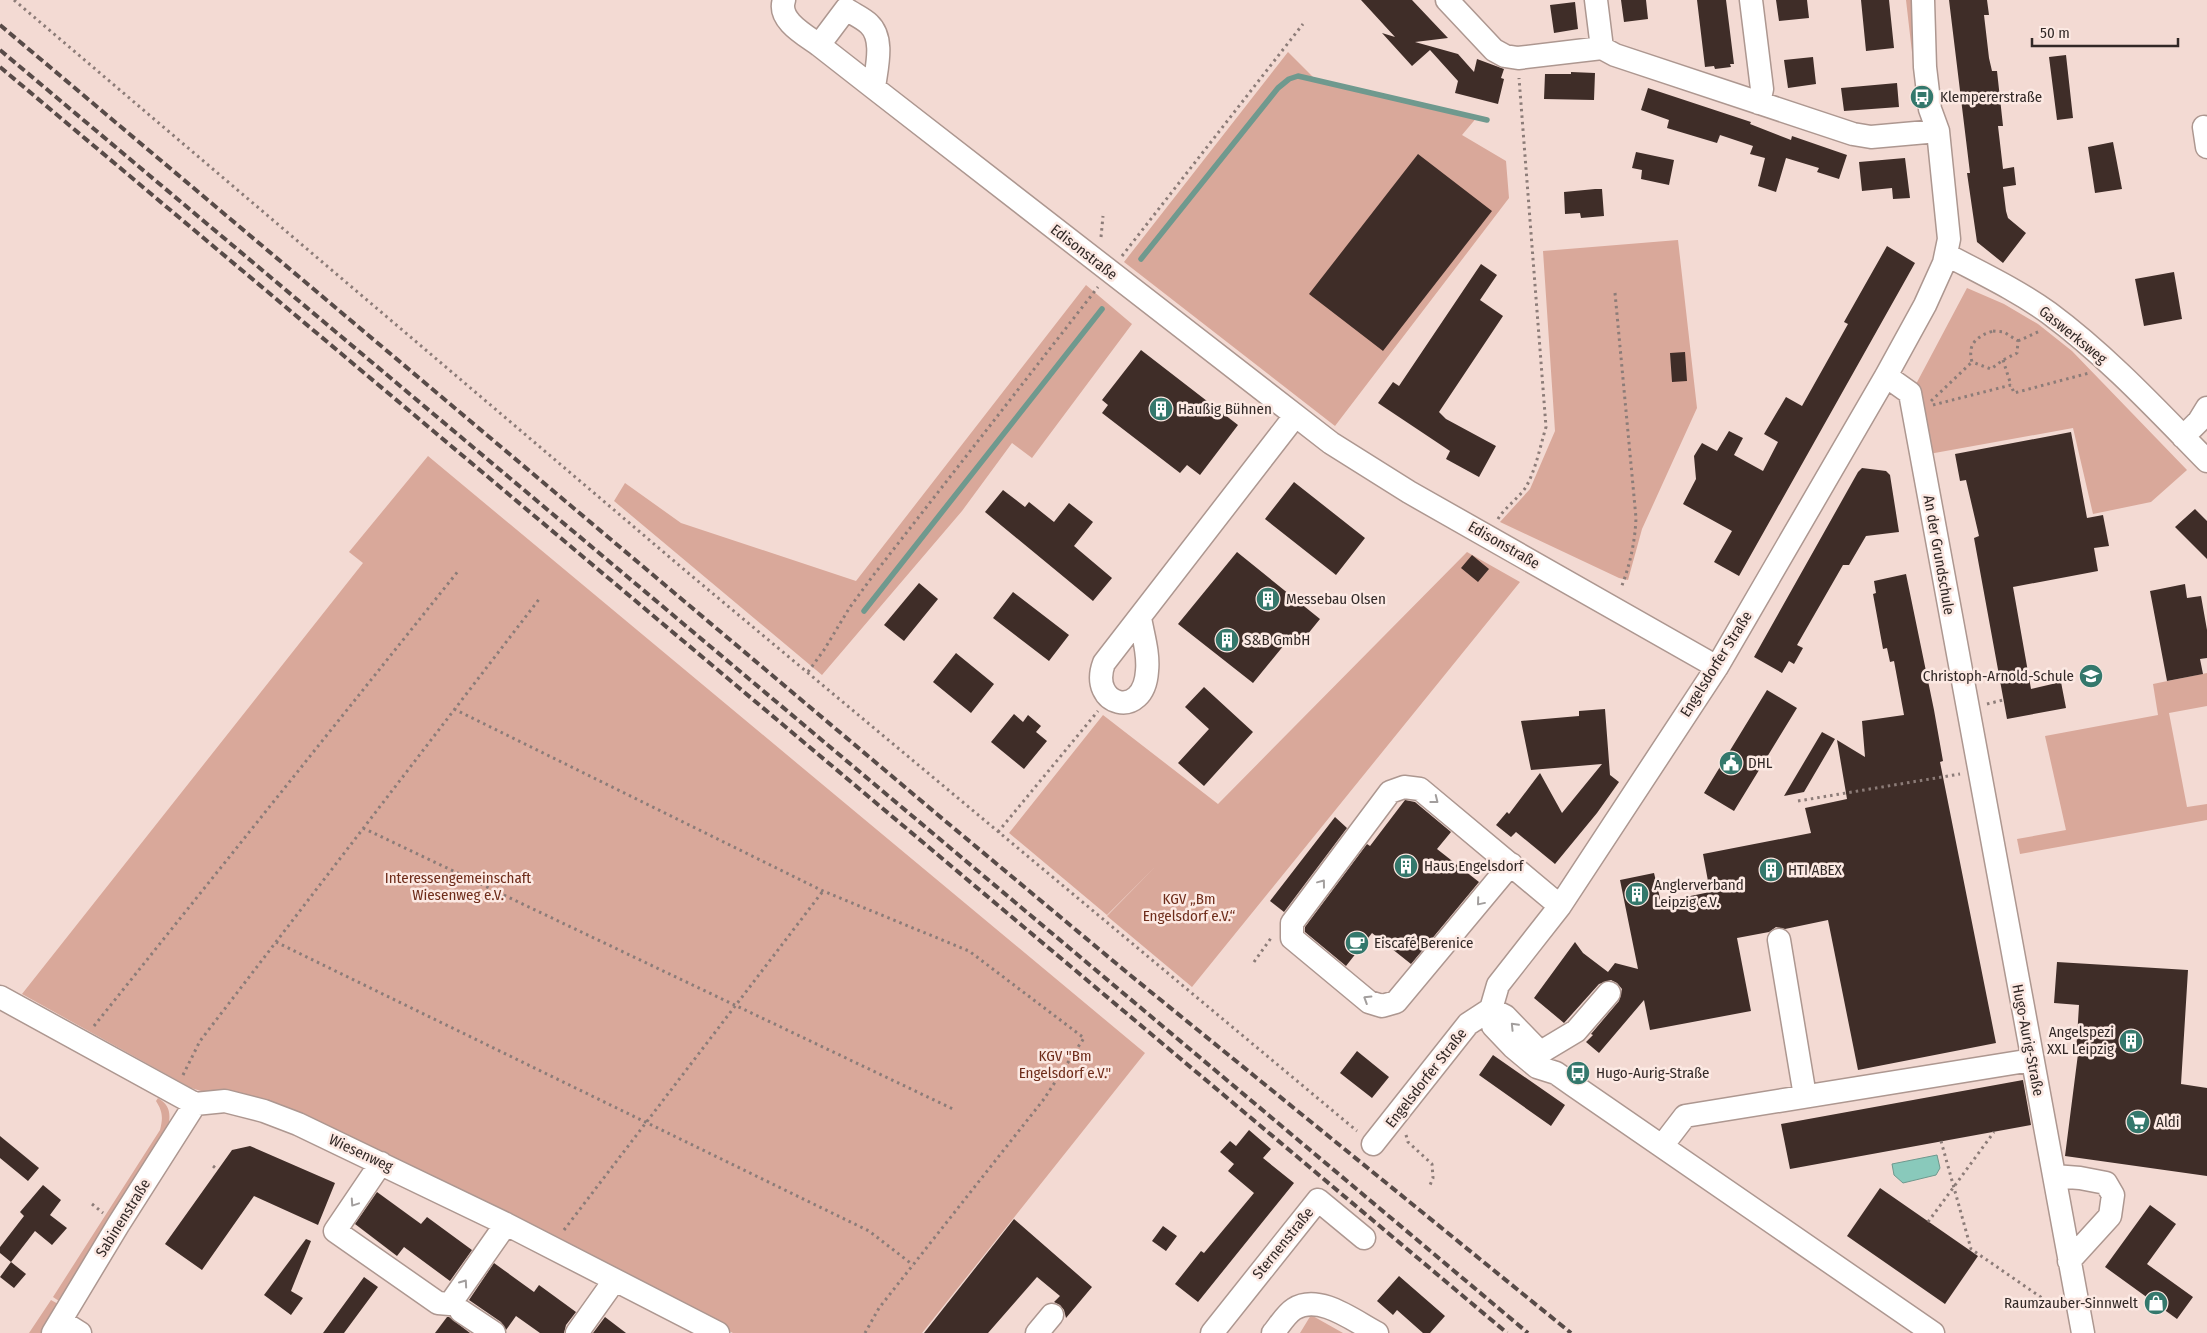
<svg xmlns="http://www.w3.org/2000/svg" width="2207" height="1333" font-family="'Fira Sans Condensed',sans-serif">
	<rect width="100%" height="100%" fill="#f3dad3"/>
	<path fill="#d9a89a" d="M1906,0H1912L1919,60L1913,61Z
		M1288,52L1315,79L1478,116L1462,135L1506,161L1509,198L1335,426L1124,262Z
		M1678,240L1697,408L1642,529L1628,580L1619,578L1500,522L1530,489L1555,431L1543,251Z
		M1086,285L1132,324L1032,458L1012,443L962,511L822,675L614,501L625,483L681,523L856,581Z
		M1967,288L2004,304L2038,324L2072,351L2187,470L2151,502L2093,514L2073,428L1929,454L1915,386Z
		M428,456L1145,1053L922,1333H733L335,1131L191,1088L22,994L363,563L349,552Z
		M1467,552L1520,582L1192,987L1107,916L1155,867L1107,915L1009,833L1103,715L1218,804Z
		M2207,673V706L2169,713L2187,807L2207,804V820L2020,854L2017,839L2066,830L2045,736L2158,715L2153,684Z
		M158,1098C170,1105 171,1114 168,1127L62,1303L53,1297L160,1130C163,1118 163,1112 156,1101Z
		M51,1300L60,1305L43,1333H29Z
		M1311,1315L1343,1333H1300Z"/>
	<path fill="#89c9bb" stroke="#6f998e" d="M1937,1155L1940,1168L1936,1175L1903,1183L1894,1175L1892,1164Z"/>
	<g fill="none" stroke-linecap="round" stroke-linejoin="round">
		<path stroke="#6f998e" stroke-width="5.5" d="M1141,259L1278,88L1289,79L1298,76L1487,120
			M864,611L1102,309"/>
	</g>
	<path fill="#3f2d28" d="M1361,0H1412L1448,38L1415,42L1458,54L1474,72L1477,59L1504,69L1501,78L1504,79L1498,104L1455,93L1458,81L1430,50L1412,66L1382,33L1395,37Z
		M1621,0H1646L1648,19L1624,22Z
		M1697,0H1726L1734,64H1730L1731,67L1715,69L1714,66L1705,67Z
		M1776,0H1807L1809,18L1779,21Z
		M1861,0H1889L1894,48L1866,51Z
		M1949,0H1987L1989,15H1984L1989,58L1992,71H1997L2003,126H1998L2003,169L2014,167L2016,185L2003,187L2006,211L2008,218L2026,233L2003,263L1977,242L1967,173H1970Z
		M1575,2L1578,29L1554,33L1550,5Z
		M2066,55L2073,118L2057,120L2049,57Z
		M1813,57L1816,84L1788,88L1784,60Z
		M1571,72L1595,73L1594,100L1544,99L1545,74H1571Z
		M1897,83L1899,107L1844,111L1841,88Z
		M1648,88L1751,122L1750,124L1791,140L1792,136L1847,155L1839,179L1817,172L1819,168L1786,158L1776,192L1758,186L1765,158L1750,154L1753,146L1720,135L1717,143L1667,128L1669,120L1641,110Z
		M2113,142L2122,189L2095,193L2088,147Z
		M1636,152L1674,160L1669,185L1641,179L1642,170L1632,168Z
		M1418,154L1492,211L1383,351L1309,294Z
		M1905,158L1910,198L1893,199L1892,188L1862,191L1859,162Z
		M1595,189H1602L1604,216L1581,218L1580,213L1565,214L1564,192Z
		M1887,246L1915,263L1739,576L1714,562L1732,531L1683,504L1696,479L1694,456L1702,443L1717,451L1729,431L1743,438L1734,455L1763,471L1778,442L1764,434L1786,397L1802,406L1848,324L1844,322Z
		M1481,264L1497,275L1480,300L1503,316L1439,412L1446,419L1496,446L1479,477L1446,459L1450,451L1378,403L1393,382L1399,386Z
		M2174,272L2182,319L2144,326L2135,279Z
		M1141,350L1238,425L1200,475L1187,465L1180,473L1102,413L1108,405L1102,400Z
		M1685,352L1687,381L1672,382L1670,353Z
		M2071,432L2087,518L2103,515L2109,546L2094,548L2098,571L2013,587L2031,689L2061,682L2066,708L2007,719L1974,538L1979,536L1966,480L1960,481L1955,454Z
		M1862,468L1886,471L1890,475L1899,532L1866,536L1849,565H1843L1797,645L1803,648L1794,664L1789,661L1782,673L1754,657L1858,472Z
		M1294,482L1365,538L1336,575L1265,519Z
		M1003,490L1025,507L1029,502L1054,522L1069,503L1093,522L1074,546L1112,578L1093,601L985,512Z
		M2195,509L2207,521V559L2175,527Z
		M1237,552L1320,619L1298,646L1289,639L1253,683L1178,624Z
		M1472,555L1489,569L1478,582L1461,568Z
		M1906,574L1934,710L1943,761L1940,762L1996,1043L1858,1070L1828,920L1785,929L1776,927L1769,932L1737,938L1751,1011L1650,1030L1644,1000L1599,1053L1586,1042L1593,1035L1591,1034L1619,1001L1622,989L1617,983L1611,980L1599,984L1564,1023L1534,998L1575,942L1583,953L1608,972L1615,963L1638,969L1620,880L1654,873L1661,902L1710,892L1703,854L1811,833L1805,808L1847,799L1837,740L1865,757L1862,721L1904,715L1894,661L1890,662L1887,648L1883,649L1873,594L1876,593L1874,581Z
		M919,583L938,599L904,641L884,625Z
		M2185,584L2187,598L2201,596L2207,630V658L2200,659L2203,674L2167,681L2150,591Z
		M1013,592L1069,635L1049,661L993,618Z
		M956,653L994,684L971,713L933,682Z
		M1204,687L1253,732L1204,786L1178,763L1209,729L1185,707Z
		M1767,690L1797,708L1734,811L1704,793Z
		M1605,709L1610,775L1619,782L1597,813L1555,864L1516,832L1511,837L1496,825L1507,812L1509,814L1540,773L1562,813L1602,764L1531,770L1521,721L1579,716V711Z
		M1014,714L1023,722L1028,715L1041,726L1036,732L1047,741L1024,769L991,742Z
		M1822,732L1835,739L1804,792L1784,796Z
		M1405,800L1415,802L1451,832L1437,849L1479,882L1411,964L1372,933L1346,966L1305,932V927L1367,844L1370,846Z
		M1335,817L1347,828L1284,912L1270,901Z
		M2057,962L2188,970L2181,1084L2207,1088V1176L2065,1156L2078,1054H2076L2079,1005L2054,1003Z
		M1357,1051L1389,1077L1372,1098L1340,1073Z
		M1493,1055L1565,1105L1551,1126L1479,1075Z
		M2023,1080L2031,1125L1790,1169L1781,1124Z
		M1249,1130L1271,1149L1263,1158L1294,1183L1198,1302L1175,1284L1201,1251L1204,1253L1254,1193L1228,1171L1234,1164L1220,1152L1230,1141L1236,1146Z
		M0,1136L39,1168L28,1181L0,1158Z
		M250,1146L335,1183L318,1225L254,1196L202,1270L165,1244L232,1150Z
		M43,1185L61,1200L50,1215L67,1228L52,1245L35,1231L11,1262L0,1253V1247L24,1216L20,1212Z
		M1880,1188L1978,1256L1945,1304L1847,1236Z
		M377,1192L421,1224L427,1217L472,1250L450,1281L404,1247L397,1256L355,1224Z
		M2150,1205L2176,1224L2147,1264L2193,1297L2177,1319L2105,1267Z
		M1014,1219L1092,1287L1066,1318L1064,1310L1060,1305L1054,1302L1060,1296L1037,1277L988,1333H924Z
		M1163,1226L1177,1236L1166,1251L1152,1241Z
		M306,1239L311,1241L291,1291L303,1298L291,1315L264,1295Z
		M11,1262L26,1274L14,1288L0,1277Z
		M494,1263L534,1292L539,1285L576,1312L566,1325L564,1333H540L516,1316L506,1330L501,1322L469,1300Z
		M1399,1276L1445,1316L1430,1333H1423L1397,1310L1393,1315L1377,1301Z
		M364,1277L378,1287L344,1333H323Z
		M447,1317H449L470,1333H435Z
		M605,1317L626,1333H593Z"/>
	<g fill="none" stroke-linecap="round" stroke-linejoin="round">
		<g stroke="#ad9790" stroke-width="25">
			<path id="minor" d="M784,0C777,20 805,35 819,45
				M1447,0L1494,50L1505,56L1518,58L1602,48L1615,55L1853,134L1871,137L1938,131
				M1596,0L1602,48
				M1751,0L1762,89L1759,103
				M1923,0L1925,67L1930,109L1938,131L1949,239L1944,263L1925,305L1886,376L1717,667L1560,906L1498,985L1491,1009L1493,1026L1513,1047L1537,1067L1556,1073L1573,1085L1933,1333
				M874,88C876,69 885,39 869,24C863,18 853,14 846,9L819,45L874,88L1331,443L1409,492L1717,667
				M2204,127L2207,147
				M1947,255C1981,273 2017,290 2049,313C2107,356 2157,410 2207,461
				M1886,376L1910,393L2083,1333
				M2183,437L2199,421L2207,408
				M1140,618C1143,635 1149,654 1147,671C1144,721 1088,706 1104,663L1295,416
				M1511,864L1396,1002L1382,1006L1369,1002L1292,938V923L1390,792L1404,787L1420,789L1560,906
				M1779,940L1805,1096
				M0,997L195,1104L225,1101L264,1111L298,1124L506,1224L718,1333
				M1491,1009L1505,1016L1537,1049
				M1541,1052L1576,1031L1609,993
				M1373,1144L1468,1024L1491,1009
				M1662,1146L1685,1116L2032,1060
				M381,1163L335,1231L438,1303L450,1304L506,1224
				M2054,1176L2080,1178L2106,1183L2113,1195L2110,1216L2069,1261
				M461,1311L494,1333
				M61,1321L80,1333
				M53,1333L118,1225L195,1104
				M577,1333L614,1281
				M1037,1333L1052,1315
				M1212,1333L1318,1200L1364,1238
				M1273,1333C1279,1326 1286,1314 1294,1309C1319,1293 1354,1321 1377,1333"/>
		</g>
		<path stroke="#8c7c78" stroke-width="3" stroke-dasharray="2.5 4" stroke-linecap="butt" d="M14,0L687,572L1357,1131
			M1101,237L1103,216
			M1122,256L1303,24
			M1615,293L1636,518C1635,542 1630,565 1621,588
			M1993,331L2004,332L2018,341L2017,353L2003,360L1991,369L1972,362C1967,344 1977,336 1993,331Z
			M2018,341L2040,331
			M2003,360L2011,385
			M1931,401L1972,362
			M1933,405L2011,385L2014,393L2089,373
			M1498,519C1505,507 1518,499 1526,487C1536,469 1540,447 1546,427L1519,78
			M808,672L824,650L850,607L872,577L1098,287
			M1987,704L2003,700
			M454,709L823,891L969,951L1084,1038L1044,1099L879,1308L865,1333
			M1798,801L1960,774
			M363,828L953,1109
			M998,832L1098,711
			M276,942L869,1231L913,1265
			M1254,962L1271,938
			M94,1026L459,570
			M183,1075L200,1041L540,598
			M1406,1135L1408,1142L1432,1164L1433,1178L1430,1185
			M1941,1141L1971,1249L2058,1309
			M213,1166L218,1170
			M92,1204L103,1213
			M1928,1222L1994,1132
			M564,1230L823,891"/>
		<use href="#minor" stroke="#fff" stroke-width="22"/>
		<path stroke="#584b48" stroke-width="4" stroke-dasharray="8 4" stroke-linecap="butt" d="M0,25L944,820L1130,975L1571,1333
			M0,50L1528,1333
			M0,67L1507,1333"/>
	</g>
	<defs><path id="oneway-chevron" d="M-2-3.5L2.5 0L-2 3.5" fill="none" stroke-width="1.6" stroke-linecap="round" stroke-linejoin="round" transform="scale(1.25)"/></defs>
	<g stroke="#a29e9d">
		<use href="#oneway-chevron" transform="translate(1435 800) rotate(38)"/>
		<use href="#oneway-chevron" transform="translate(1322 883) rotate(-53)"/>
		<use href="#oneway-chevron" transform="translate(1480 902) rotate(130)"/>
		<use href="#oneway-chevron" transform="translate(1367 999) rotate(-148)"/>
		<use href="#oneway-chevron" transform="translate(1514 1026) rotate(-134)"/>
		<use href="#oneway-chevron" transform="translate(354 1203) rotate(124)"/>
		<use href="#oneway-chevron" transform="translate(464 1283) rotate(-55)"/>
	</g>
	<defs>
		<g id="bus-disc" transform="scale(1.25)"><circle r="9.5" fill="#34786c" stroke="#fce9e3"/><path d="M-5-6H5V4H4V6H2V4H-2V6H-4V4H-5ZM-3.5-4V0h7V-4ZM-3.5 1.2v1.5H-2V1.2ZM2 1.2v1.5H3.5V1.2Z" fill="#fff"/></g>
		<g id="building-disc" transform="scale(1.25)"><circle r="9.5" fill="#34786c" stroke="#fce9e3"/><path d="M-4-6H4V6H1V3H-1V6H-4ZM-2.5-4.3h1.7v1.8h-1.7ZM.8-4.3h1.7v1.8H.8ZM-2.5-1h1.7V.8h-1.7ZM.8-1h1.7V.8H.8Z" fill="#fff"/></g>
		<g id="school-disc" transform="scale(1.25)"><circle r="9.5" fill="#34786c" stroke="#fce9e3"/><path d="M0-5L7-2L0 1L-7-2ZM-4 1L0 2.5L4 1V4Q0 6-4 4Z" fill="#fff"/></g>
		<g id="civic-disc" transform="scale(1.25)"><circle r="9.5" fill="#34786c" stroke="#fce9e3"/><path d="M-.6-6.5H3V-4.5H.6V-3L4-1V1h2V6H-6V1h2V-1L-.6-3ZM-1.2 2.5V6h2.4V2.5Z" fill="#fff"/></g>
		<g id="cafe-disc" transform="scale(1.25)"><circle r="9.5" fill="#34786c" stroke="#fce9e3"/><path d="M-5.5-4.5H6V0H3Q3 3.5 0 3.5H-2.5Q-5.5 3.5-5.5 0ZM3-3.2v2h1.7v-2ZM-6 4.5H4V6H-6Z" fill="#fff"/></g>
		<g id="supermarket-disc" transform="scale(1.25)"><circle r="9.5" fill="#34786c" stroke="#fce9e3"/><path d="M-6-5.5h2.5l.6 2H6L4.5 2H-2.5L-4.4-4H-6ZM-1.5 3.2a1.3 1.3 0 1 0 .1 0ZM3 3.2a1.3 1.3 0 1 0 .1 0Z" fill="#fff"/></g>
		<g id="shop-disc" transform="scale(1.25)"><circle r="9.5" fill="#34786c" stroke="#fce9e3"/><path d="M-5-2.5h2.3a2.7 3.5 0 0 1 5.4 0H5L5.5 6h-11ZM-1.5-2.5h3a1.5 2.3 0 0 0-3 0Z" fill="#fff"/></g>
	</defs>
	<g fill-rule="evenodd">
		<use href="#bus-disc" x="1922" y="97"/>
		<use href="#building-disc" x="1161" y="409"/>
		<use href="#building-disc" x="1268" y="599"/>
		<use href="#building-disc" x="1227" y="640"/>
		<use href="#school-disc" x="2091" y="676"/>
		<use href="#civic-disc" x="1731" y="763"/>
		<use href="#building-disc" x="1406" y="866"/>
		<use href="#building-disc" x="1771" y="870"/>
		<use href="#building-disc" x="1637" y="894"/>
		<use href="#cafe-disc" x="1357" y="943"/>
		<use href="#building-disc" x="2131" y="1041"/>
		<use href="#bus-disc" x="1578" y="1073"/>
		<use href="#supermarket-disc" x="2138" y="1122"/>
		<use href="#shop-disc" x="2156" y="1303"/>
	</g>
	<g text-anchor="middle" stroke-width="5" stroke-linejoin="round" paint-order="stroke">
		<g font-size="15" fill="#312826" stroke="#fce9e3" text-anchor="start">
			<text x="1940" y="102">Klempererstraße</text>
			<text x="1178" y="414">Haußig Bühnen</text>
			<text x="1286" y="604">Messebau Olsen</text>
			<text x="1244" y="645">S&amp;B GmbH</text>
			<text x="2074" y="681" text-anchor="end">Christoph-Arnold-Schule</text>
			<text x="1748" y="768">DHL</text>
			<text x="1424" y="871">Haus Engelsdorf</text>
			<text x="1788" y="875">HTI ABEX</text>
			<text x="1654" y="890">Anglerverband<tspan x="1654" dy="17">Leipzig e.V.</tspan></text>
			<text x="1374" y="948">Eiscafé Berenice</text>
			<text x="2114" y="1037" text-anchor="end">Angelspezi<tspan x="2114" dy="17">XXL Leipzig</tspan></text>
			<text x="1596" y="1078">Hugo-Aurig-Straße</text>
			<text x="2156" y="1127">Aldi</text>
			<text x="2138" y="1308" text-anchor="end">Raumzauber-Sinnwelt</text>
		</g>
		<g font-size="15" fill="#312826" stroke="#fce9e3">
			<text transform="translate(1084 252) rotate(38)" y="5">Edisonstraße</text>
			<text transform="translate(2073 335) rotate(39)" y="5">Gaswerksweg</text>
			<text transform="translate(1504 545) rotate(30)" y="5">Edisonstraße</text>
			<text transform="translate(1939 555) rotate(80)" y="5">An der Grundschule</text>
			<text transform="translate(1716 664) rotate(-58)" y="5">Engelsdorfer Straße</text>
			<text transform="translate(2028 1040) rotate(79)" y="5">Hugo-Aurig-Straße</text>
			<text transform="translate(1426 1078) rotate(-52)" y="5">Engelsdorfer Straße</text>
			<text transform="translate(361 1153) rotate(25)" y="5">Wiesenweg</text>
			<text transform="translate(123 1218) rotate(-58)" y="5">Sabinenstraße</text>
			<text transform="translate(1283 1243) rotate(-51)" y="5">Sternenstraße</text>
		</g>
		<g font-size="15" fill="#6e2c1a" stroke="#fce9e3">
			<text x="458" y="883">Interessengemeinschaft<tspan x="458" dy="17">Wiesenweg e.V.</tspan></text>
			<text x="1189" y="904">KGV „Bm<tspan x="1189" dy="17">Engelsdorf e.V.“</tspan></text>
			<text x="1065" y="1061">KGV "Bm<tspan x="1065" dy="17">Engelsdorf e.V."</tspan></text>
		</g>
	</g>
	<path d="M2032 38v8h146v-8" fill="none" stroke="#312826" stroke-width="2.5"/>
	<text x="2040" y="38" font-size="15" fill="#312826" stroke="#fce9e3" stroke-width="4" paint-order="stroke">50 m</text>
</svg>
